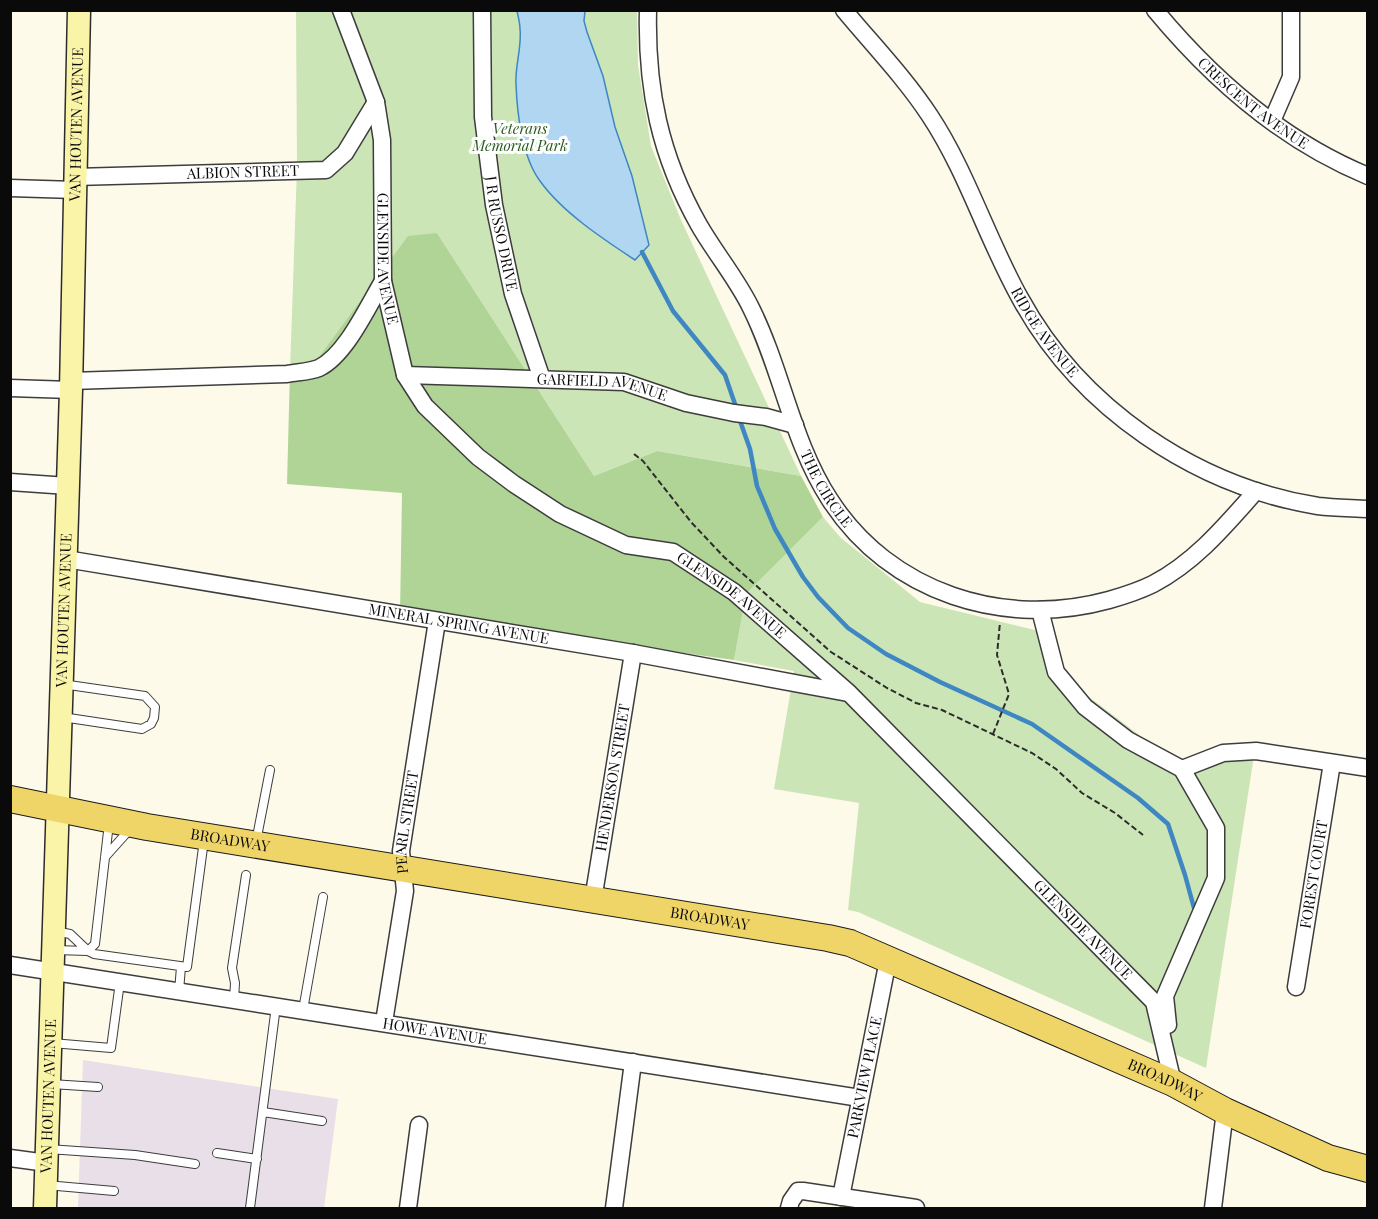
<svg xmlns="http://www.w3.org/2000/svg" width="1378" height="1219" font-family="'Playfair Display',serif">
	<rect width="100%" height="100%" fill="#fefae9"/>
	<path fill="#e8dfe9" d="M83,1060L338,1099L324,1208H78Z"/>
	<path fill="#cce5b6" d="M296,11H637L638,65L651,146L681,220L801,476L657,451L594,476L437,233L311,369L290,370L297,167Z
		M823,517L840,537L920,602L1039,631L1063,677L1185,770L1255,749L1206,1068L858,912L848,910L859,803L774,789L794,671L734,660L746,594Z"/>
	<path fill="#afd496" d="M437,233L594,476L657,451L801,476L823,517L746,594L734,660L400,614L402,493L287,484L290,370L311,368L408,236Z"/>
	<path fill="#b1d6f1" stroke="#3e87c3" stroke-width="1.5" d="M517,11H585L584,21L587,32L603,76L615,127L632,176L649,245L635,260C603,239 562,212 540,181C522,157 517,113 516,84C515,65 522,47 520,29C520,23 518,16 517,11Z"/>
	<g fill="none" stroke-linecap="round" stroke-linejoin="round">
		<path stroke="#3e87c3" stroke-width="4.5" d="M642,252L673,311L725,375L737,410
			M739,418L750,449L757,486L775,529L803,577L818,597L848,628L886,654L940,682L1032,724L1138,798L1168,824L1185,875L1194,908"/>
		<g stroke="#3d3d3d" stroke-width="10">
			<path id="service" d="M62,717L142,729L151,724L154,718L155,707L145,696L62,684
				M256,842L270,770
				M105,857L131,828
				M55,931L70,934L88,951
				M55,950L88,951L94,954L187,967L204,840
				M88,951L95,944L109,823
				M179,991L181,967
				M234,1000L235,983L232,968L246,875
				M303,1010L323,897
				M52,1043L111,1048L120,982
				M51,1084L98,1087
				M263,1112L322,1121
				M48,1149L135,1155L195,1164
				M217,1153L257,1159
				M46,1185L114,1191
				M250,1208L276,1006"/>
		</g>
		<g stroke="#3d3d3d" stroke-width="19">
			<g id="minor">
				<path id="s1" d="M341,10L376,102L382,140L383,281L405,375L425,406L478,457L514,484L560,514L626,545L673,552L734,592L849,693L1154,1002L1173,1083"/>
				<path id="s2" d="M482,10L483,117L494,205L513,294L542,379"/>
				<path id="s3" d="M648,10C646,89 660,156 699,225C715,253 737,279 751,308C782,370 792,442 830,500C890,593 1004,629 1109,600C1123,596 1139,591 1153,584C1195,562 1225,526 1256,491"/>
				<path id="s4" d="M844,10C873,45 905,78 930,116C967,172 987,239 1020,298C1080,408 1195,486 1318,506C1334,508 1351,508 1368,509"/>
				<path id="s5" d="M1155,10C1213,80 1283,141 1368,176"/>
				<path d="M1272,121L1291,77V10"/>
				<path id="s6" d="M75,177L326,170L345,153L376,102"/>
				<path d="M10,188L75,190"/>
				<path id="s7" d="M405,375L624,382L686,403L734,413L766,417L795,425"/>
				<path d="M71,381L287,374C297,372 309,372 319,368C346,355 368,306 383,281"/>
				<path d="M10,388L71,390"/>
				<path d="M10,482L68,486"/>
				<path id="s8" d="M66,559L633,653L848,693"/>
				<path d="M1040,610L1056,672L1085,707L1128,740L1182,769L1216,828V878L1165,996L1168,1025"/>
				<path d="M1182,769L1223,753L1256,751L1368,768"/>
				<path id="s9" d="M593,900L633,653"/>
				<path id="s10" d="M10,965L860,1098"/>
				<path id="s11" d="M1296,987L1332,763"/>
				<path id="s12" d="M384,1022L405,891L401,851L437,621"/>
				<path d="M10,1158L47,1163"/>
				<path id="s13" d="M841,1197L888,960"/>
				<path d="M408,1208L419,1125"/>
				<path d="M614,1208L633,1062"/>
				<path d="M789,1208L791,1201L798,1191H803L916,1208"/>
				<path d="M1213,1208L1225,1111"/>
			</g>
		</g>
		<g stroke="#2c2c2c" stroke-width="25">
			<g id="secondary">
				<path id="s14" d="M45,1208L71,390L79,10"/>
			</g>
		</g>
		<g stroke="#1b1b1b" stroke-width="28">
			<g id="primary">
				<path id="s15" d="M10,799L147,827L828,938L850,943L1173,1083L1225,1111L1328,1158L1368,1169"/>
			</g>
		</g>
		<path stroke="#2c2c2c" stroke-width="2" stroke-dasharray="6 3" stroke-linecap="butt" d="M634,454L643,461L691,522L724,557L831,652L887,688L916,703L942,710L1032,753L1056,769L1082,793L1115,813L1143,835
			M993,734L1009,694L997,655L1000,622"/>
		<use href="#service" stroke="#fff" stroke-width="8"/>
		<use href="#minor" stroke="#fff" stroke-width="16"/>
		<use href="#secondary" stroke="#f9f4a8" stroke-width="22"/>
		<use href="#primary" stroke="#efd468" stroke-width="26"/>
	</g>
	<g text-anchor="middle" stroke-width="6" stroke-linejoin="round" paint-order="stroke">
		<g font-size="15" fill="#0a0a0a" stroke="#fff">
			<text dy="5" stroke="none"><textPath href="#s5" startOffset="136">CRESCENT AVENUE</textPath></text>
			<text dy="5" stroke="none"><textPath href="#s14" startOffset="1084">VAN HOUTEN AVENUE</textPath></text>
			<text dy="5" stroke="none"><textPath href="#s6" startOffset="168">ALBION STREET</textPath></text>
			<text dy="5" stroke="none"><textPath href="#s2" startOffset="225">J R RUSSO DRIVE</textPath></text>
			<text dy="5" stroke="none"><textPath href="#s1" startOffset="256">GLENSIDE AVENUE</textPath></text>
			<text dy="5" stroke="none"><textPath href="#s4" startOffset="382">RIDGE AVENUE</textPath></text>
			<text dy="5" stroke="none"><textPath href="#s7" startOffset="198">GARFIELD AVENUE</textPath></text>
			<text dy="5" stroke="none"><textPath href="#s3" startOffset="518">THE CIRCLE</textPath></text>
			<text dy="5" stroke="none"><textPath href="#s1" startOffset="778">GLENSIDE AVENUE</textPath></text>
			<text dy="5" stroke="none"><textPath href="#s14" startOffset="598">VAN HOUTEN AVENUE</textPath></text>
			<text dy="5" stroke="none"><textPath href="#s8" startOffset="398">MINERAL SPRING AVENUE</textPath></text>
			<text dy="5" stroke="none"><textPath href="#s9" startOffset="124">HENDERSON STREET</textPath></text>
			<text dy="5" stroke="none"><textPath href="#s12" startOffset="202">PEARL STREET</textPath></text>
			<text dy="5" stroke="none"><textPath href="#s15" startOffset="224">BROADWAY</textPath></text>
			<text dy="5" stroke="none"><textPath href="#s11" startOffset="114">FOREST COURT</textPath></text>
			<text dy="5" stroke="none"><textPath href="#s15" startOffset="710">BROADWAY</textPath></text>
			<text dy="5" stroke="none"><textPath href="#s1" startOffset="1264">GLENSIDE AVENUE</textPath></text>
			<text dy="5" stroke="none"><textPath href="#s10" startOffset="430">HOWE AVENUE</textPath></text>
			<text dy="5" stroke="none"><textPath href="#s13" startOffset="122">PARKVIEW PLACE</textPath></text>
			<text dy="5" stroke="none"><textPath href="#s15" startOffset="1196">BROADWAY</textPath></text>
			<text dy="5" stroke="none"><textPath href="#s14" startOffset="112">VAN HOUTEN AVENUE</textPath></text>
		</g>
		<g font-size="15" font-style="italic" fill="#2a5c20" stroke="#fff">
			<text x="520" y="134">Veterans<tspan x="520" dy="17">Memorial Park</tspan></text>
		</g>
	</g>
	<rect width="1378" height="1219" fill="none" stroke="#0a0a0a" stroke-width="24"/>
</svg>
